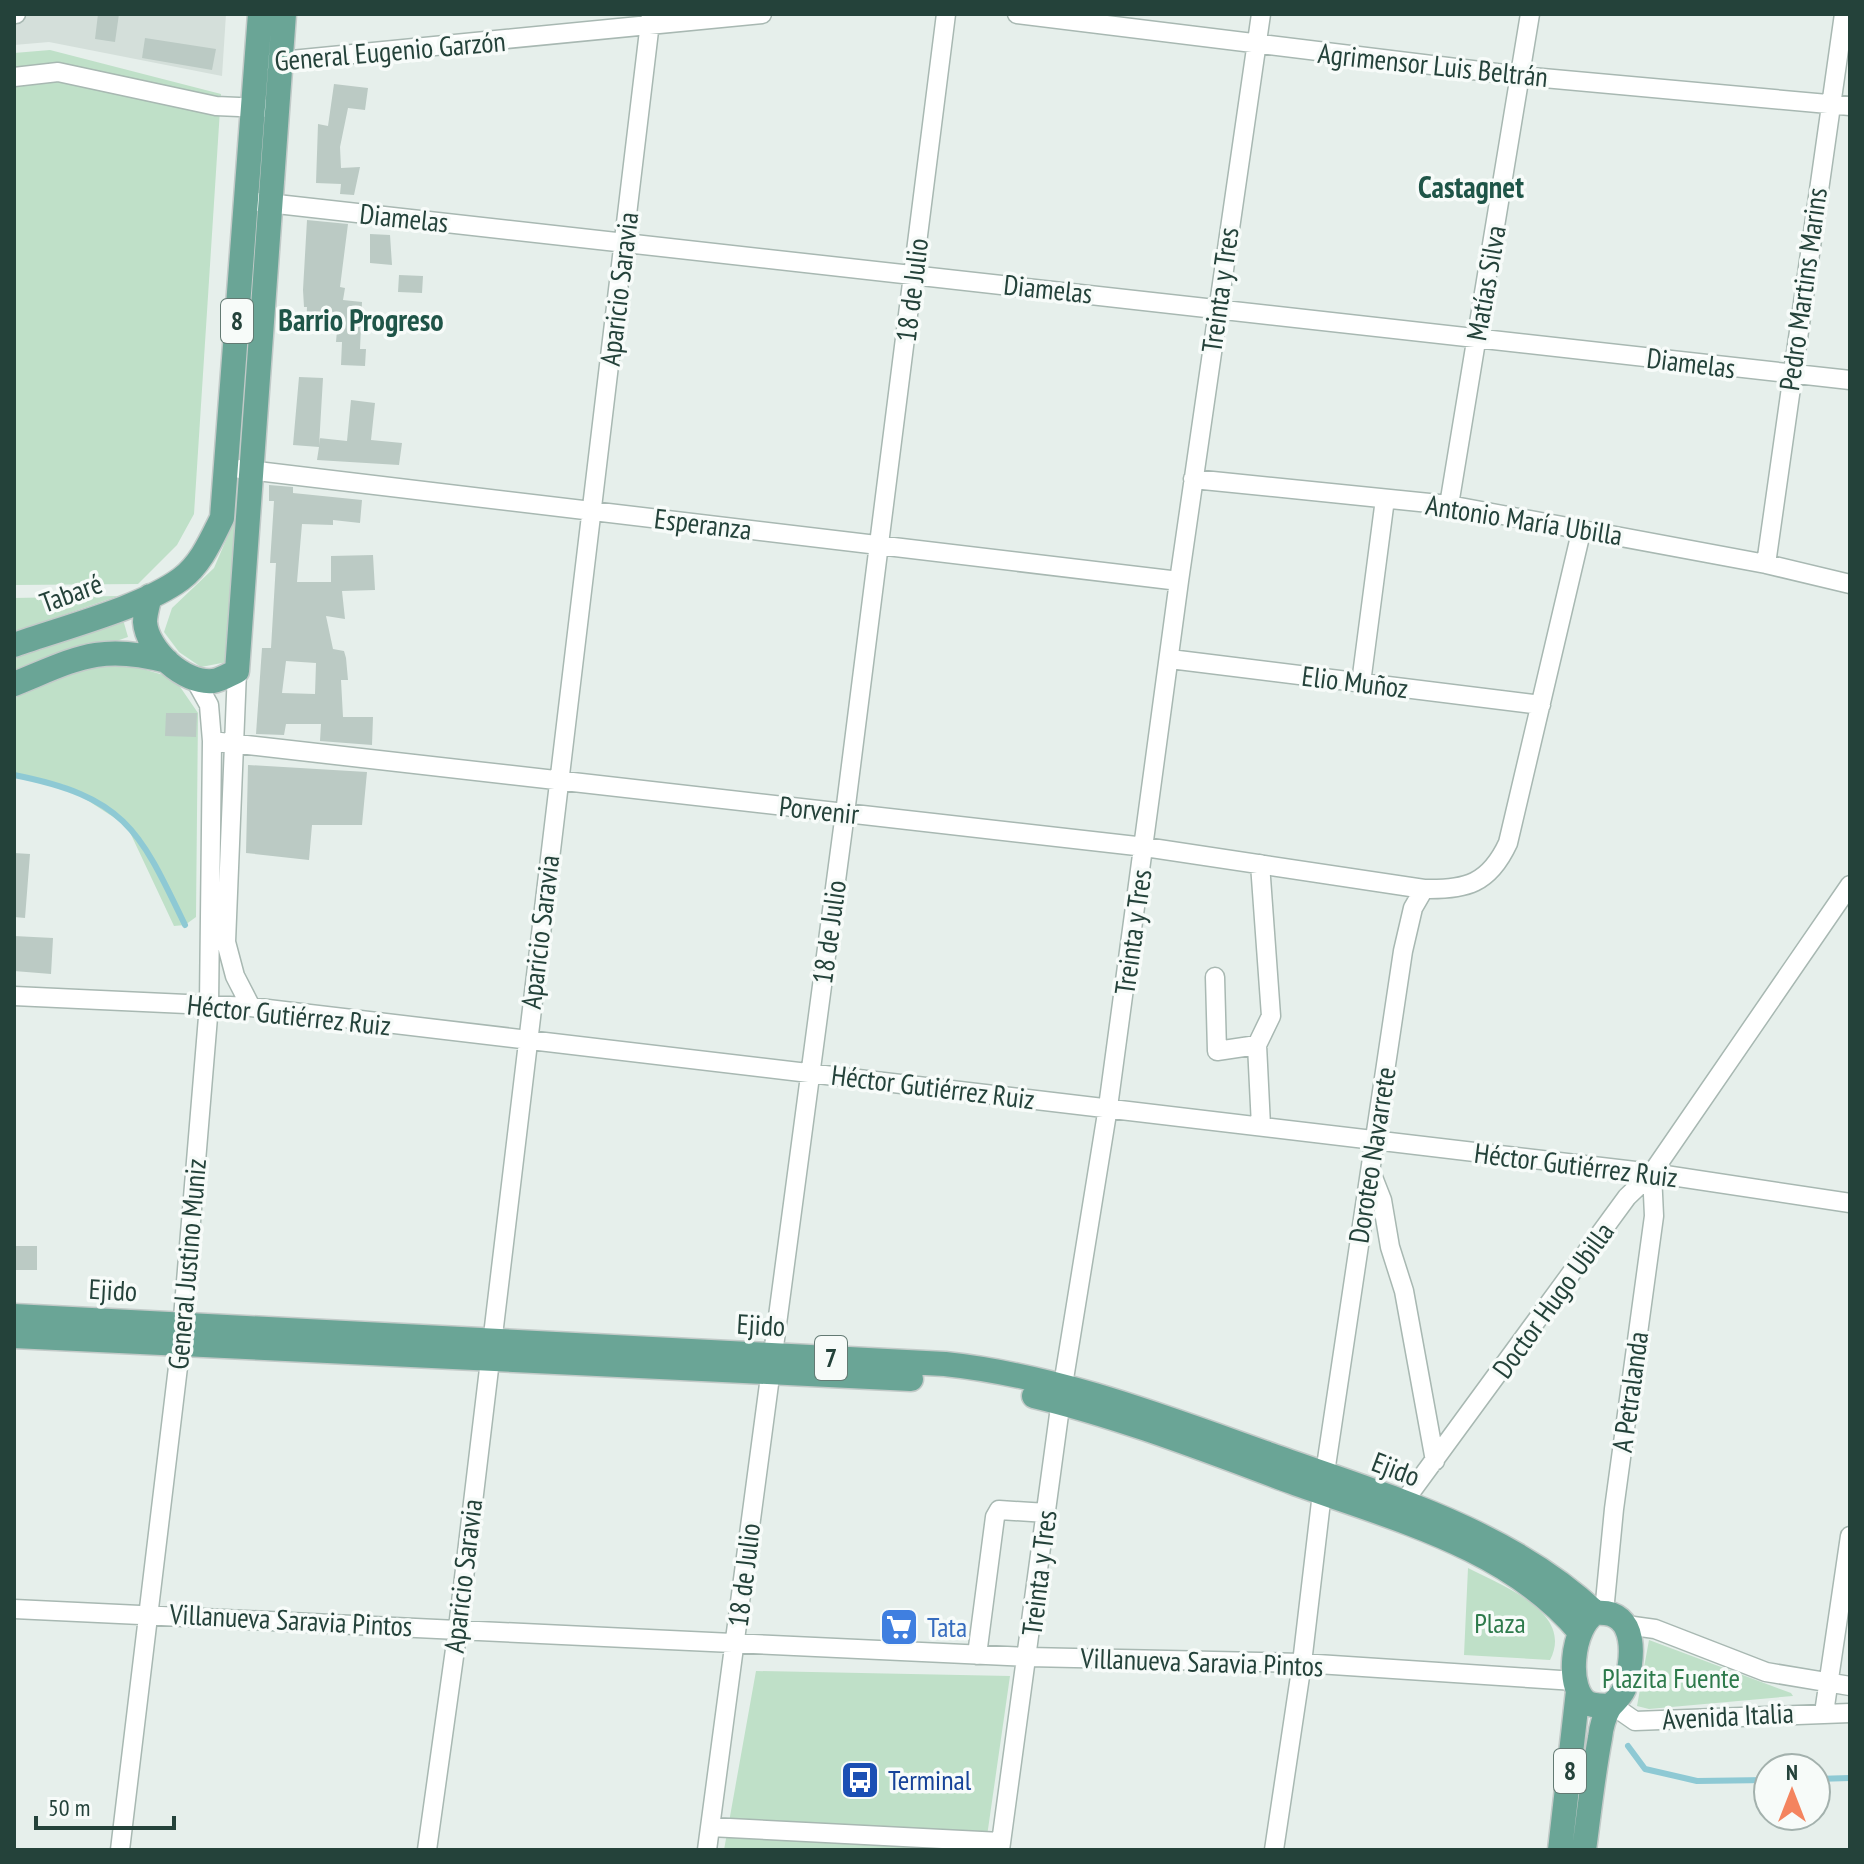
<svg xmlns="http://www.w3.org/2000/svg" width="1864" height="1864" font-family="'PT Sans Narrow',sans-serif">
	<rect width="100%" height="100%" fill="#e6efeb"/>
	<path fill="#d4dfda" d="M14,14H226L222,76L49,42L14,45Z"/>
	<path fill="#bfe0c8" d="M50,50L221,94L194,514L177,545L138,584L14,585V53Z
		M241,505L227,662L201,667L179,652L164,632L172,608L214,568Z
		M118,596L14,632V598Z
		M122,616L128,637L14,676V656Z
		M122,663L174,678L198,713L196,917L185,925L174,926L127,826L64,785L14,775V695L85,666Z
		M1468,1568C1500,1585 1575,1612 1550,1660L1464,1655Z
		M1649,1640L1791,1693L1793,1696L1649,1709L1637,1706Z
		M756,1671L1010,1676L985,1850H724Z"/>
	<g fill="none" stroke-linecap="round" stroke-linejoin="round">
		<path stroke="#8ec9d4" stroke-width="6" d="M14,775C125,797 139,829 185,925
			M1628,1746L1645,1769L1697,1781L1768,1780
			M1816,1779L1850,1778"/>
	</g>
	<path fill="#bbcac4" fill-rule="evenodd" d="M98,14H119L115,42L95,39Z
		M145,38L216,49L212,70L142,58Z
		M334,84L368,88L365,110L348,108L340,147L341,168L360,167L354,195L340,194L341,184L316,183L318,124L328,126Z
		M307,220L348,224L340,287L345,288L343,300L362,302L360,349H366L365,366L341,365L342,342H336L337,330L306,328L307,307H304L303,290Z
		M370,234L390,235L392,265L370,263Z
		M399,275L423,276L422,293L398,292Z
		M299,377L323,378L319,446V438L347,441L351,400L375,403L371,440L402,443L399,465L317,460L319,447L293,445Z
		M269,485L293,487V493L362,500L360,523L333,520V525L302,524L297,582H331V556L373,555L375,590L342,591L345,619L326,616L333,649L344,651L346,658L348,680H341L343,717H373L372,745L320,741L321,724H286L284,735L256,734L262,648H271L276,563H270L274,501H269ZM286,661L316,663L315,694L282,693Z
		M166,713H197L196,737L165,736Z
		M248,765L367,772L362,825H312L309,860L246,853Z
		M14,853L30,854L25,918L14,917Z
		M14,936L53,938L51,974L14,971Z
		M14,1246H37V1270H14Z"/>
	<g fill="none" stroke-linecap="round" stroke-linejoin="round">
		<g stroke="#a8b8b2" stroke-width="21">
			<path id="minor" d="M14,14H16
				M1017,14L1521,76L1850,106
				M271,62L762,14
				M14,77L58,72L216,106L263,108
				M259,202L1850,380
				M240,469L1179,581
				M1193,479L1449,505L1766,564L1850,584
				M1449,505L1530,14
				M1766,564L1844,14
				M1170,659L1541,705
				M237,671L226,942L235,976L251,1007
				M1361,683L1385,499
				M212,741L1145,847L1424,889
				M1260,864L1271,1016L1257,1045L1261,1126
				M1215,977L1217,1051L1257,1045
				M14,996L251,1007L1652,1173L1850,1203
				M1371,1172L1382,1200L1390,1247L1404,1291L1435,1461
				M1397,1511L1627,1197L1652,1173L1850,885
				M14,1609L1028,1657L1302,1663L1575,1681
				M1604,1612L1614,1509L1654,1216L1652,1173
				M1626,1625L1655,1629L1766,1672L1850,1686
				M977,1655L995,1517L999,1510L1047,1513
				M1612,1705L1635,1721L1850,1713
				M1824,1713L1850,1536
				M710,1827L1001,1842
				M120,1850L181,1342L209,1005L212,741L209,705L194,678
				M427,1850L458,1628L651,14
				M707,1850L845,813L946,14
				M1000,1850L1063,1385L1108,1107L1179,581L1261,14
				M1274,1850L1302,1663L1322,1493L1403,951L1413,908L1424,889C1466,890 1489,884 1508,843L1582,528"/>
		</g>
		<g stroke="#c2cac8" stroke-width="27">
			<path id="major" d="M150,596C148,604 145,614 145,622C147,650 184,684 213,681C221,680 230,674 237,671L284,14
				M14,645C61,628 142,608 181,579C201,564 211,540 222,518L260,14
				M14,684C76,659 99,643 167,661
				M14,1316L945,1364C1058,1376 1164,1417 1271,1455C1383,1495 1508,1530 1596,1613
				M14,1336L911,1379
				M1034,1396C1122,1417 1208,1451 1292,1482C1393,1519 1507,1546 1579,1631
				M1560,1850L1578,1691
				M1584,1850C1589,1813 1593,1775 1600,1738C1601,1729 1604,1717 1609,1708C1613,1702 1620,1698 1624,1689C1634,1661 1639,1609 1596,1613C1572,1624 1564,1693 1590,1704C1596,1706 1604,1706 1610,1706"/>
		</g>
		<use href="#minor" stroke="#fff" stroke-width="18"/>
		<use href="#major" stroke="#6aa596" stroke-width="24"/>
	</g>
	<defs>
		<g id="supermarket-square" transform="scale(2)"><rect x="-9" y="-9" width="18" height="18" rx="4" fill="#3f7fe0" stroke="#f7fbf9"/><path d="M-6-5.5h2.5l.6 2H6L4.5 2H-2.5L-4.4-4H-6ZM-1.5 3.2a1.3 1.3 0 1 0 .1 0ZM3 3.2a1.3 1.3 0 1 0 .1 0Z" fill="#fff"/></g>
		<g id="bus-square" transform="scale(2)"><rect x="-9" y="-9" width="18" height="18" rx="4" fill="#1a4fb4" stroke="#f7fbf9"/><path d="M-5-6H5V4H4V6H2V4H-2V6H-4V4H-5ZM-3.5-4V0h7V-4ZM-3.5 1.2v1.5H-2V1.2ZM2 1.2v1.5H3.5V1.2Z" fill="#fff"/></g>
	</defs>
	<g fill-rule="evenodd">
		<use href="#supermarket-square" x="899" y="1627"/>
		<use href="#bus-square" x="860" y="1780"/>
	</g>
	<g text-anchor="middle" stroke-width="7" stroke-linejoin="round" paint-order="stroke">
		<g fill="#f7fbf9" stroke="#637a73" stroke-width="2">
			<rect x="221" y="299" width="32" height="44" rx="6"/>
			<rect x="815" y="1336" width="32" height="44" rx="6"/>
			<rect x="1554" y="1749" width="32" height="44" rx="6"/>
		</g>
		<g font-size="26" font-weight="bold" fill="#24423a">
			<text x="237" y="330">8</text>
			<text x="831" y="1367">7</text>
			<text x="1570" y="1780">8</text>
		</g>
		<g font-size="28" fill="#24423a" stroke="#f7fbf9">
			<text transform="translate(390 51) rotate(-5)" y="10">General Eugenio Garzón</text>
			<text transform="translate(1433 65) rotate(6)" y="10">Agrimensor Luis Beltrán</text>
			<text transform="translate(404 218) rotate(6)" y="10">Diamelas</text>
			<text transform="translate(1486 283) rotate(-80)" y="10">Matías Silva</text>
			<text transform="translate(619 289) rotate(-83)" y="10">Aparicio Saravia</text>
			<text transform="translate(1048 289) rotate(6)" y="10">Diamelas</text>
			<text transform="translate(1803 289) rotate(-82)" y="10">Pedro Martins Marins</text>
			<text transform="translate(912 290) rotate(-83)" y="10">18 de Julio</text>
			<text transform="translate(1220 290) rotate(-82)" y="10">Treinta y Tres</text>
			<text transform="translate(1691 363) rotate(7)" y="10">Diamelas</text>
			<text transform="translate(1524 520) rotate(9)" y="10">Antonio María Ubilla</text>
			<text transform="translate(703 524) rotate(7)" y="10">Esperanza</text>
			<text transform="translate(71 593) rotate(-20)" y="10">Tabaré</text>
			<text transform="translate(1355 682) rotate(7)" y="10">Elio Muñoz</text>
			<text transform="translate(819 810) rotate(6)" y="10">Porvenir</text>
			<text transform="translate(540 932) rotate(-83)" y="10">Aparicio Saravia</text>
			<text transform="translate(829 932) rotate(-82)" y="10">18 de Julio</text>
			<text transform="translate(1133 932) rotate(-82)" y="10">Treinta y Tres</text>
			<text transform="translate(289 1015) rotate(6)" y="10">Héctor Gutiérrez Ruiz</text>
			<text transform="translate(933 1087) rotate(7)" y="10">Héctor Gutiérrez Ruiz</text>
			<text transform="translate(1372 1155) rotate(-81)" y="10">Doroteo Navarrete</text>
			<text transform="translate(1576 1165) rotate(7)" y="10">Héctor Gutiérrez Ruiz</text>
			<text transform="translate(187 1264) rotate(-85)" y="10">General Justino Muniz</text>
			<text transform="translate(113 1290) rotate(3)" y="10">Ejido</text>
			<text transform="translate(1553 1300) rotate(-54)" y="10">Doctor Hugo Ubilla</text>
			<text transform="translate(761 1325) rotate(3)" y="10">Ejido</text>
			<text transform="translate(1630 1392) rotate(-82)" y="10">A Petralanda</text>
			<text transform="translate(1396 1469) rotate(21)" y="10">Ejido</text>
			<text transform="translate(1039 1573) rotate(-83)" y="10">Treinta y Tres</text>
			<text transform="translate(744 1575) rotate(-83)" y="10">18 de Julio</text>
			<text transform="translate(463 1576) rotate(-83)" y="10">Aparicio Saravia</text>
			<text transform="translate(291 1620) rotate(3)" y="10">Villanueva Saravia Pintos</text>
			<text transform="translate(1202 1662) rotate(2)" y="10">Villanueva Saravia Pintos</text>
			<text transform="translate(1728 1716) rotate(-3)" y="10">Avenida Italia</text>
		</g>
		<g font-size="28" fill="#2d7a4b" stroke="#f7fbf9">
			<text x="1500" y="1633">Plaza</text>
			<text x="1671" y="1688">Plazita Fuente</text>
		</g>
		<g font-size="28" fill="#366cbe" stroke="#f7fbf9" text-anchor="start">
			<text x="927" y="1637">Tata</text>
		</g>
		<g font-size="28" fill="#164399" stroke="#f7fbf9" text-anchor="start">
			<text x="888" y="1790">Terminal</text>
		</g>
		<g font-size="30" font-weight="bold" fill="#1f5548" stroke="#f7fbf9">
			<text x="1471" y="198">Castagnet</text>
			<text x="361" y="331">Barrio Progreso</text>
		</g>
	</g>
	<rect width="1864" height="1864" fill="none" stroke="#24423a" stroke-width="32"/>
	<g transform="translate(1792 1792)"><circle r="38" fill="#f7fbf9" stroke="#a3b1ad" stroke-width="2"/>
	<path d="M0-6L14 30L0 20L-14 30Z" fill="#f4845f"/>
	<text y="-12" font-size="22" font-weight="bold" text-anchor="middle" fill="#24423a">N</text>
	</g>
	<path d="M36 1816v12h138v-12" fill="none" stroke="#24423a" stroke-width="4"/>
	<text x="48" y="1816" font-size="24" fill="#24423a" stroke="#f7fbf9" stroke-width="6" paint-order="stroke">50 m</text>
</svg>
